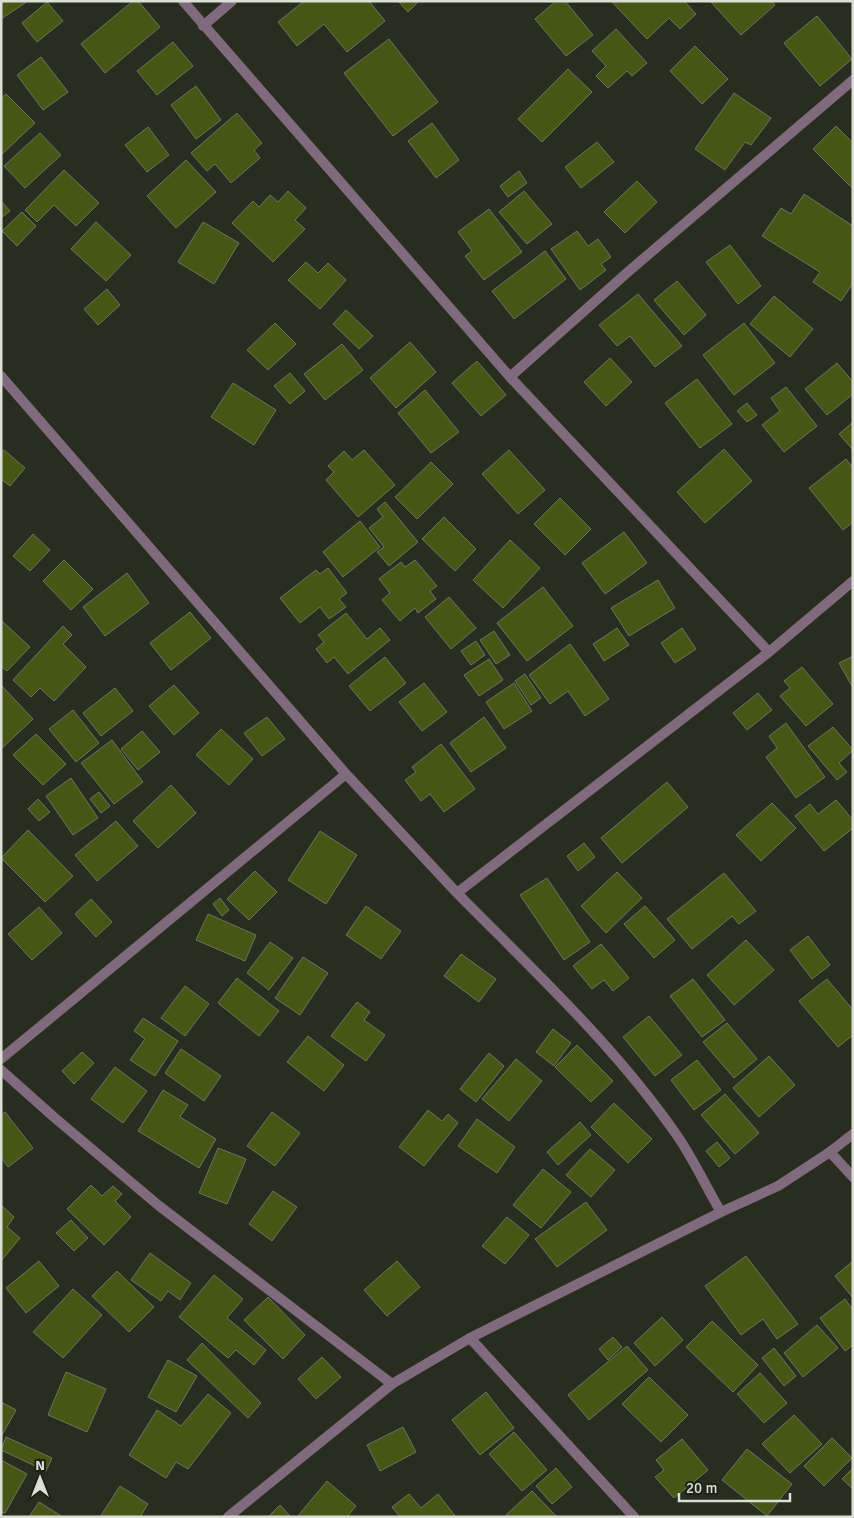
<svg xmlns="http://www.w3.org/2000/svg" width="854" height="1518" font-family="Signika,sans-serif">
	<rect width="100%" height="100%" fill="#282d1f"/>
	<path fill="#465615" stroke="#6e7363" d="M1,1H28L1,19Z
		M133,1H138L160,27L105,73L81,44Z
		M304,1H369L385,21L347,52L324,24L297,46L278,22Z
		M398,1H419L408,12Z
		M556,1H565L593,35L566,56L535,19Z
		M611,1H684L696,14L680,29L669,18L647,39Z
		M710,1H771L775,5L741,35Z
		M47,2L63,21L37,42L22,23Z
		M817,16L852,59L820,86L784,43Z
		M616,29L647,63L632,76L627,71L608,88L596,76L606,66L592,51Z
		M389,39L438,102L393,136L344,73Z
		M173,42L193,66L157,95L137,71Z
		M695,46L728,79L702,104L670,71Z
		M41,57L68,92L43,110L17,75Z
		M568,69L592,92L542,142L518,119Z
		M196,86L221,120L196,139L171,105Z
		M734,93L771,118L751,145L745,142L725,170L695,149Z
		M6,94L35,123L1,155V98Z
		M237,113L262,143L254,150L260,158L231,183L215,164L207,171L191,153Z
		M432,123L459,160L436,178L408,141Z
		M836,126L853,143V189L813,149Z
		M148,127L169,155L147,172L125,145Z
		M40,133L61,155L25,188L4,166Z
		M597,142L614,162L581,188L565,167Z
		M186,160L216,192L176,228L147,196Z
		M64,170L99,203L76,226L54,205L37,222L25,210Z
		M519,171L527,183L508,197L500,186Z
		M637,181L657,202L625,233L604,212Z
		M288,191L306,208L295,220L305,229L273,262L232,223L253,201L259,207L270,195L278,202Z
		M524,191L552,224L527,244L499,212Z
		M804,194L853,226V283L841,301L813,282L820,272L762,236L781,208L791,214Z
		M1,201L10,211L1,218Z
		M489,209L522,252L484,280L465,256L472,251L458,232Z
		M22,212L36,226L17,246L2,231Z
		M96,222L131,255L106,281L71,249Z
		M203,222L239,243L214,284L178,262Z
		M577,231L588,246L598,239L611,257L601,264L606,270L580,290L551,249Z
		M730,245L761,286L738,304L706,262Z
		M545,251L566,279L514,319L492,291Z
		M306,262L318,273L328,263L346,280L320,309L288,280Z
		M677,281L706,315L684,335L654,300Z
		M107,289L120,305L98,325L84,309Z
		M638,294L682,346L655,367L630,336L617,346L599,325Z
		M774,296L813,329L790,357L750,324Z
		M346,310L373,336L359,349L333,324Z
		M275,323L296,344L268,370L247,350Z
		M744,323L775,363L734,395L703,355Z
		M410,342L436,372L396,408L370,378Z
		M342,344L363,370L325,400L304,374Z
		M610,358L632,382L606,406L584,382Z
		M477,361L506,395L481,416L452,383Z
		M837,363L853,382V394L827,415L805,389Z
		M290,373L305,391L290,404L274,386Z
		M697,379L732,424L700,448L665,403Z
		M233,383L276,410L254,445L211,417Z
		M786,387L817,426L784,452L762,425L780,411L771,398Z
		M425,390L459,432L431,453L398,413Z
		M747,403L757,415L747,422L737,411Z
		M853,422V450L839,434Z
		M724,449L752,481L705,523L677,492Z
		M4,450L25,468L10,486L1,479V452Z
		M364,450L395,485L358,517L326,480L334,472L328,466L344,451L352,460Z
		M509,450L545,490L518,514L482,474Z
		M846,459L853,468V522L843,530L809,488Z
		M431,462L453,484L417,519L395,497Z
		M560,498L591,529L565,555L534,524Z
		M385,502L418,542L389,566L377,552L384,547L369,528L383,517L377,509Z
		M444,517L476,549L455,571L422,539Z
		M360,521L380,547L343,577L323,552Z
		M624,532L647,563L605,594L582,563Z
		M33,534L50,550L30,571L13,556Z
		M510,540L540,568L503,608L473,580Z
		M64,560L93,589L71,610L43,581Z
		M415,560L437,586L430,591L436,599L418,613L415,608L400,621L382,600L390,593L379,579L401,562L405,567Z
		M328,568L347,593L339,599L346,607L329,619L320,607L300,623L280,598L316,570L320,574Z
		M127,573L149,603L105,636L83,607Z
		M658,580L675,608L629,636L611,608Z
		M543,587L573,626L527,661L497,623Z
		M449,597L476,628L451,649L425,617Z
		M190,612L211,638L171,670L150,643Z
		M346,613L367,639L380,628L390,640L348,674L334,657L327,663L316,649L324,642L318,635Z
		M1,620L30,647L7,671L1,666Z
		M63,626L72,635L63,644L86,667L54,701L40,688L31,697L13,680Z
		M617,628L629,645L604,661L593,644Z
		M682,628L696,649L675,663L661,643Z
		M494,631L510,655L496,664L480,640Z
		M476,641L485,655L471,665L461,651Z
		M570,644L609,699L585,716L568,691L550,704L529,675Z
		M853,656V688L839,663Z
		M385,657L406,683L370,711L349,686Z
		M489,659L503,680L479,696L464,675Z
		M802,667L833,704L806,726L780,696L790,688L784,681Z
		M525,674L541,698L531,705L515,681Z
		M424,683L447,712L422,731L399,702Z
		M514,683L532,711L504,729L486,702Z
		M1,685L33,719L1,749Z
		M174,685L199,713L174,735L149,706Z
		M115,688L133,711L101,736L83,713Z
		M758,693L772,710L747,730L733,713Z
		M73,710L99,743L76,762L49,729Z
		M267,717L285,739L262,756L244,733Z
		M484,717L506,748L471,772L450,743Z
		M786,723L825,777L796,798L766,757L777,748L769,736Z
		M833,727L853,750L839,763L847,772L837,780L808,746Z
		M221,729L253,759L229,785L196,755Z
		M142,731L160,752L138,770L121,749Z
		M36,734L66,764L43,785L13,755Z
		M112,740L143,782L114,804L81,763Z
		M441,744L475,789L444,812L430,794L421,801L405,780L416,772L412,767Z
		M71,778L98,818L73,835L46,796Z
		M667,782L688,807L622,863L601,838Z
		M171,785L196,813L158,848L133,821Z
		M99,792L110,806L101,813L90,799Z
		M38,799L50,812L39,821L28,809Z
		M836,800L853,820V828L824,851L795,816L810,804L818,814Z
		M772,803L796,828L761,861L736,835Z
		M116,821L138,846L97,881L75,855Z
		M28,830L73,876L45,902L1,858Z
		M320,831L357,855L326,904L288,880Z
		M584,843L595,857L578,871L567,856Z
		M255,871L277,892L249,920L227,899Z
		M617,872L642,898L606,933L581,906Z
		M724,873L756,911L739,924L732,916L692,949L667,919Z
		M547,878L590,942L564,960L520,895Z
		M220,898L229,910L222,916L213,904Z
		M91,899L112,922L96,937L75,914Z
		M366,906L401,931L381,959L346,935Z
		M645,906L675,940L654,958L624,924Z
		M39,907L62,933L32,960L8,934Z
		M208,914L256,935L245,961L196,940Z
		M808,936L830,965L812,979L790,950Z
		M746,940L774,970L734,1005L707,975Z
		M270,942L293,958L269,990L247,973Z
		M601,944L629,978L613,991L604,980L592,989L573,966Z
		M461,954L496,979L479,1002L444,976Z
		M303,957L328,973L300,1015L275,998Z
		M237,978L279,1011L259,1036L218,1003Z
		M693,979L725,1020L702,1037L670,996Z
		M827,979L853,1010V1035L838,1047L799,1001Z
		M185,986L209,1004L185,1036L161,1018Z
		M357,1002L370,1012L364,1020L385,1035L366,1061L331,1036Z
		M649,1016L682,1055L655,1076L623,1037Z
		M143,1018L178,1041L155,1076L130,1060L145,1039L134,1031Z
		M727,1023L757,1059L734,1078L703,1042Z
		M553,1029L571,1043L554,1066L536,1052Z
		M308,1036L344,1065L324,1091L287,1062Z
		M577,1045L613,1081L591,1102L555,1067Z
		M181,1049L221,1076L204,1101L165,1073Z
		M82,1052L94,1063L74,1084L62,1071Z
		M489,1053L504,1066L476,1102L460,1089Z
		M769,1056L795,1085L759,1117L733,1088Z
		M516,1059L542,1081L509,1121L482,1099Z
		M697,1060L721,1090L694,1110L671,1080Z
		M115,1067L147,1091L123,1123L91,1099Z
		M163,1090L188,1105L180,1117L216,1139L199,1168L138,1131Z
		M725,1094L759,1133L735,1154L701,1115Z
		M614,1103L652,1139L628,1163L591,1127Z
		M428,1110L442,1121L448,1114L458,1123L424,1166L399,1147Z
		M5,1112L33,1148L8,1167L1,1157V1115Z
		M272,1112L300,1133L275,1166L247,1146Z
		M477,1119L515,1147L497,1173L458,1146Z
		M580,1122L591,1135L558,1165L547,1152Z
		M717,1142L730,1158L719,1167L706,1151Z
		M218,1148L246,1159L227,1204L199,1193Z
		M590,1149L615,1170L591,1197L566,1175Z
		M543,1169L571,1192L541,1228L513,1205Z
		M91,1185L102,1196L113,1186L122,1194L115,1201L131,1217L104,1245L67,1209Z
		M273,1191L297,1207L272,1241L249,1224Z
		M586,1202L607,1230L557,1267L535,1239Z
		M1,1205L14,1217L7,1227L20,1238L1,1261Z
		M507,1217L529,1235L505,1264L482,1246Z
		M71,1220L88,1238L74,1251L56,1233Z
		M150,1253L191,1283L180,1300L168,1291L161,1301L131,1280Z
		M746,1256L798,1324L777,1339L763,1319L741,1335L705,1286Z
		M39,1261L59,1286L26,1313L6,1288Z
		M397,1261L420,1287L387,1316L364,1290Z
		M853,1261V1298L835,1276Z
		M117,1271L154,1307L129,1332L92,1296Z
		M214,1275L243,1299L227,1318L266,1350L254,1365L236,1350L228,1358L179,1317Z
		M73,1289L102,1315L63,1358L33,1332Z
		M268,1297L305,1335L283,1359L244,1320Z
		M845,1299L853,1310V1345L845,1351L820,1318Z
		M662,1317L683,1340L655,1366L634,1343Z
		M712,1321L758,1365L733,1392L686,1347Z
		M817,1325L838,1348L803,1377L784,1353Z
		M613,1337L622,1347L608,1360L599,1349Z
		M202,1343L261,1403L248,1418L187,1360Z
		M627,1346L648,1370L589,1420L568,1395Z
		M774,1348L796,1376L784,1386L762,1358Z
		M322,1357L341,1377L316,1399L298,1379Z
		M168,1360L197,1376L176,1412L148,1397Z
		M66,1372L106,1389L87,1432L48,1415Z
		M760,1373L787,1403L764,1423L737,1394Z
		M649,1377L688,1415L661,1442L622,1404Z
		M486,1392L514,1428L480,1455L452,1420Z
		M208,1394L231,1413L188,1469L176,1462L166,1478L129,1455L157,1410L181,1426Z
		M1,1402L16,1410L1,1437Z
		M794,1415L822,1444L790,1473L762,1444Z
		M403,1427L416,1452L380,1471L367,1445Z
		M514,1432L547,1470L522,1491L489,1454Z
		M6,1437L52,1458L46,1471L1,1450Z
		M832,1438L852,1458L824,1486L804,1466Z
		M682,1439L708,1470L674,1498L655,1477L664,1470L656,1460Z
		M747,1449L792,1484L767,1516L722,1480Z
		M1,1460L27,1474L5,1513L1,1512Z
		M556,1468L572,1487L552,1504L536,1486Z
		M853,1468V1489L842,1479Z
		M327,1481L356,1506L347,1517H297Z
		M120,1486L148,1504L140,1517H100Z
		M532,1491L557,1517H507L506,1515Z
		M409,1494L421,1508L438,1494L456,1517H400L392,1507Z
		M39,1502L63,1517H29Z
		M280,1505L291,1517H268Z"/>
	<g fill="none" stroke-linecap="round" stroke-linejoin="round">
		<path stroke="#806a7e" stroke-width="10" d="M183,1L510,377L769,652
			M203,26L232,1
			M1,376L346,774
			M510,377L629,271L853,80
			M457,893C533,970 614,1045 676,1134C693,1158 706,1187 721,1212
			M1,1059L346,774L457,893L769,652L853,581
			M1,1070L55,1118L158,1205L392,1384
			M830,1152L853,1177
			M470,1338L634,1517"/>
		<path stroke="#806a7e" stroke-width="10" d="M228,1517L392,1384L470,1338L721,1212L778,1186L830,1152L853,1134"/>
	</g>
	<rect width="854" height="1518" fill="none" stroke="#dbdfd6" stroke-width="5"/>
	<g transform="translate(40 1478)" stroke="#1f2315" stroke-width="4" paint-order="stroke">
	<path d="M0-4L9 19L0 12L-9 19Z" fill="#dbdfd6"/>
	<text y="-8" font-size="14" font-weight="bold" text-anchor="middle" fill="#dbdfd6">N</text>
	</g>
	<path d="M679 1493v8h111v-8" fill="none" stroke="#dbdfd6" stroke-width="2.5"/>
	<text x="686" y="1493" font-size="15" fill="#dbdfd6" stroke="#1f2315" stroke-width="4" paint-order="stroke">20 m</text>
</svg>
